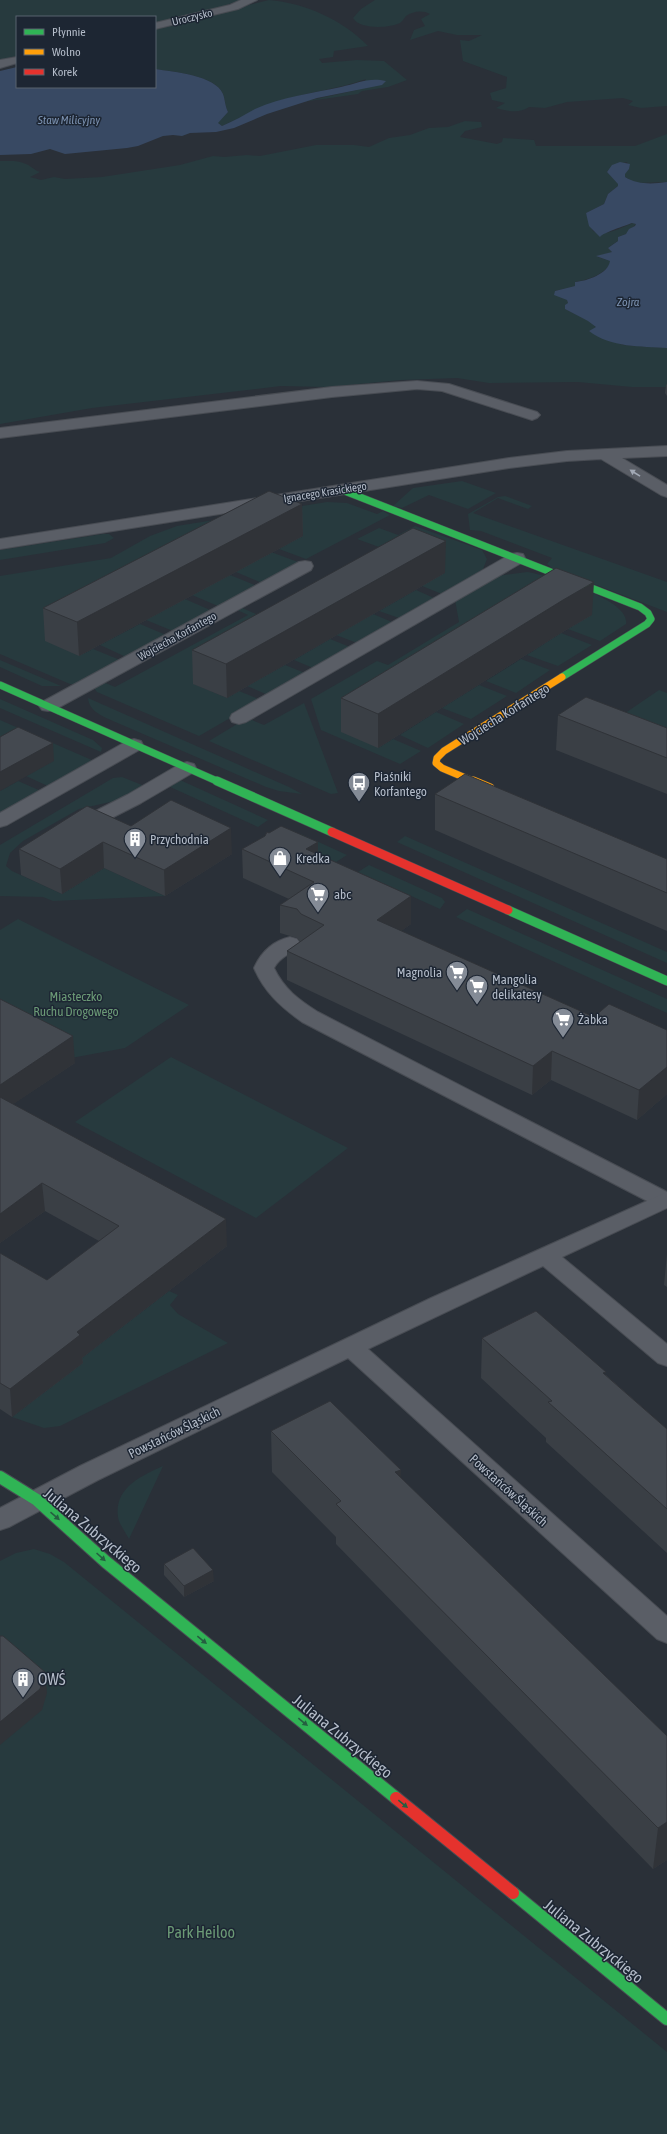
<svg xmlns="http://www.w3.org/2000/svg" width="667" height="2134" font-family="'Asap Condensed',sans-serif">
	<rect width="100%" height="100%" fill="#2a3038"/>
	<path fill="#273a3e" d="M0,0H241L214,9L155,24V17H17V56L0,60Z
		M269,0C305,3 343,20 368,46L334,51L333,57L319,59L322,63L357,60L384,61L407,80L388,87L362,91L358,94L302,102L357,90L366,79C338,89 308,92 279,101C259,107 242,118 222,126L217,123L228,112C225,106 225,99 223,94C215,75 174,72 155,69V29Z
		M375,0H667V106L641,108L628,105L633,101L623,98L567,102L545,108L529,107C519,114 508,111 496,108L505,103L492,100L490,93L506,88L507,77L463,61L460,40L469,41L482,35H457L438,31L410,40L414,30L425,26L421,19L430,14C423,10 413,11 406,16C404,18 403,21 400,23C390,28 360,30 353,18L361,9Z
		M465,121L481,122L482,127L465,131L460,137L497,144L502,142L503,138L534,140L536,146H635L667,134V182L636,183L625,177V173L629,169L627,162L613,165L607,172L619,184L618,186L608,194L604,204L586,213L593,231C606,237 620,228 633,223L636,224L626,234L618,237V241L608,248L612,252L598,257L611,261C607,274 587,280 575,282L576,286L555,291L567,300L568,303L565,309L589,321L597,328L589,331L623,345L667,348V387H632L578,382L489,383L457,378L401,380L326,387L281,386L92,408L0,424V161C9,161 18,160 26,164C31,166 34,170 40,172L30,177L41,180L54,177L65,179L102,177L180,165L213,156L224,157L247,155L260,156L316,145H354L369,147L389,138L410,135L429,128L448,127Z
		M462,481L496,493L468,509L429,495L402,508L393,506L413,488Z
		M505,496L532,506L528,509L498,498L473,513L667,582V612L552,568L547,564L552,558L481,531L470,530L468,514L498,497Z
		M327,502L347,503L377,514L383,511L390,515L306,559L279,549L302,536L79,656L93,649L120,660L74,684H70L0,654V576L111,558L150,536L177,526Z
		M415,526L482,550L487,559L483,569L476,574L442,594L422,586L194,684L227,698L239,691L261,700L199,736L97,692L94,688L103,682L115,687L248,615L235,609L240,607L258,615L379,547L357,539L379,528L398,535Z
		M103,534H109L114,538L105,543L0,560V550Z
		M271,552L298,562L262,583L236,572Z
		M527,572C547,575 631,599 626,624L600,641L568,629L590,615L554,601L378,748L393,739L421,751L400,764L321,730L311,699L377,661L388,665L459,622L455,600L497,576Z
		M230,575L257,586L218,606L192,595Z
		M416,590L434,598L399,618L379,611Z
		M185,599L210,610L173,631L146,620Z
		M373,614L392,622L357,643L336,635Z
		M140,624L166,635L126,657L100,645Z
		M561,633L592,645L558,666L527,655Z
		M330,639L350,647L313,668L294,660Z
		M521,659L550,670L516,693L486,681Z
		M0,660L61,686H42L0,667Z
		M285,665L305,673L268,695L247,686Z
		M479,685L507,696L471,719L442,708Z
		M659,690L667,693V740L615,720Z
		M88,698L289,787L302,794L279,791L266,787L113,721C102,716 89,711 88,698Z
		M0,699L93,740L102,748L101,752L0,708Z
		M304,703L338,793L331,794L209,741L247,718L264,725Z
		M436,712L464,724L428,748L400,735Z
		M0,720L94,761L50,787L26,776L54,760L0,756Z
		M122,777L152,789L128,802H110L79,809L23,841L10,853L6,866L12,871L62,894L104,868L165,896L53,901L43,897L0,896V845L113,778Z
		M180,780L268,820L258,827L168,786Z
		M18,781L41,791L0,814V791Z
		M301,834L347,855L336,862L290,842Z
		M405,836L667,952V963L397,842Z
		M369,865L442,898L445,902L440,909L358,872Z
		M467,909L667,999V1013L456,917Z
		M18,919L189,1005L125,1048L71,1058L0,1021V930Z
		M171,1057L348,1148L256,1218L75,1122Z
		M169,1291L178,1295L170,1305L178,1314L228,1343L60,1426L44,1428L12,1417L82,1363L79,1360Z
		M163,1466L129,1539C126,1533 119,1524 118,1517C114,1488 141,1476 163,1466Z
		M34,1549L50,1554L64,1562L667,2052V2134H0V1561L16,1553Z"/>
	<path fill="#384963" d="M17,67V87H155V69C174,72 215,75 223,94C225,99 225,106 228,112L218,123L222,126C234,121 244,115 255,109C282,97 313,93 341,87C358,83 369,77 386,81L382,85L317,98L267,114L234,128L216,132L190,133L182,136L173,135L163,136L138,146L127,148L65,154L50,149L31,154L0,155V71Z
		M620,162L630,164L629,169L625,174V177C638,185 653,184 667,182V348C641,346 611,348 589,331L596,327L588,321L565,309V305L568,303L567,300L554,295L555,291L575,286V282C587,281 608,274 610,261L596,256L612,252L608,248L618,241V237L626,234L629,229L635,226L636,224L632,223C625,226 604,232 600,237L589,226L586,213L604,204L608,194L618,186V184L607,172L612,165Z"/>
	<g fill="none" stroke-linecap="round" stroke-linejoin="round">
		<g stroke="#484c53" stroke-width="2">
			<path id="lane" d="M417,381L449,384L537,412L540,415L537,418L532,420L442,391L417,389L332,397L0,438V428L332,387Z
				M187,762L194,764L196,768L194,772L141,803L84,832L77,834L70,832L67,828L70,824L127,795L180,764Z
				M290,937L297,939L300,943C293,954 280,956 274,968C284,989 299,1000 318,1012L667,1192V1206L655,1205L302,1022C281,1007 264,992 254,968C261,952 273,941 290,937Z"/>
		</g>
		<g stroke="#484c53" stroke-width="2">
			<path id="street" d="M241,0H257L238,9L155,29V23L230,5Z
				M17,57V63L0,68V60Z
				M667,446V456L622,458L667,485V497L661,495L601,459L567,461L509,468L0,549V539L509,458L567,451Z
				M517,553L523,554L525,558L523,562L246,722L239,724L232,722L230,718L232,714L511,554Z
				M305,561L311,562L313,566L311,570L54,710L48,711L42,710L39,706L42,702L299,562Z
				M134,739L141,741L143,745L141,749L7,825L0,827V813L127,741Z
				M667,1192V1208L562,1257L667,1344V1366L658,1363L543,1266L368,1349L667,1616V1643L657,1639L348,1358L98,1480L9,1527L0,1530V1508L80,1466L431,1298Z"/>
		</g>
		<g stroke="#484c53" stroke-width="8">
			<path id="fast-far2" d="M342,490L640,607L648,613L651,619L647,624L562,677
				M0,685L219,782"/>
		</g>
		<g stroke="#484c53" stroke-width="10">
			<path id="fast-far1" d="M217,781L332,832
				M508,910L667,981"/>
		</g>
		<g stroke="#484c53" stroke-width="14">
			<path id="fast" d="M0,1477L37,1500L106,1562L396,1798
				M513,1893L667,2019"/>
		</g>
		<g stroke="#484c53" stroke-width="8">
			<path id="slow-far1" d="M475,782L442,768L436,763L437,758L444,751L562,677"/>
		</g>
		<g stroke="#484c53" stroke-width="10">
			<path id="slow" d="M473,781L490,788"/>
		</g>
		<g stroke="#484c53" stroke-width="10">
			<path id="jam-far1" d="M332,832L508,910"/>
		</g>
		<g stroke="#484c53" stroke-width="14">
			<path id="jam" d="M396,1798L513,1893"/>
		</g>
		<use href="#lane" fill="#5a5e66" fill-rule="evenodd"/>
		<use href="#street" fill="#5a5e66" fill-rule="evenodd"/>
		<use href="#fast-far2" stroke="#30b455" stroke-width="7"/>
		<use href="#fast-far1" stroke="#30b455" stroke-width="9"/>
		<use href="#fast" stroke="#30b455" stroke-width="12"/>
		<use href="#slow-far1" stroke="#ff9f0a" stroke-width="7"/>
		<use href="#slow" stroke="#ff9f0a" stroke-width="9"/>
		<use href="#jam-far1" stroke="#e5322d" stroke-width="9"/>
		<use href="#jam" stroke="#e5322d" stroke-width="12"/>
	</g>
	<path fill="#3a3f45" d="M667,384V396L665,393L666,385Z
		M302,504L303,536L79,656L45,641L43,608Z
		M445,573L227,698L193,684L192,650Z
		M592,615L561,633L378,748L341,732V698Z
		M558,715L667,728V794L556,750Z
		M435,794L667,859V931L435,830Z
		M131,826L232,854L165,896L104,868L62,894L21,875L19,849Z
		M318,842V854L411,924L401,931L594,1017L667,1030V1094L637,1120L551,1080L532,1095L287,980V951L300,942L297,938L280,933V905L289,899L243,878L242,849Z
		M0,999L75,1063L13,1104L227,1246L82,1358L83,1363L12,1417L0,1409V1253L47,1280L99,1241L45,1211L0,1243Z
		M667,1254V1287L664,1285Z
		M482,1338L606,1375L667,1429V1553L546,1442V1438L481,1378Z
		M271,1431L401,1478L667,1736V1860L653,1869L336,1544V1537L272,1472Z
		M164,1564L214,1581L184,1597L164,1575Z"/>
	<path fill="#303338" d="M302,504L303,536L79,656L77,622Z
		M446,541L445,573L227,698L226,664Z
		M594,582L592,615L561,633L378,748V714L563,600Z
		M53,743L54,761L0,791V772Z
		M231,828L232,854L165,896L164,870Z
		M103,842L104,868L62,894L60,869Z
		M318,842V870L306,849Z
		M411,896V924L376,949L377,920Z
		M73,1036L75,1063L0,1113V1085Z
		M552,1051L551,1080L532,1095L533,1066Z
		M667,1067V1094L637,1120L639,1090Z
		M42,1183L45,1211L0,1243V1214Z
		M226,1219L227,1246L82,1358L83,1363L12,1417L10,1389L77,1332Z
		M401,1470L400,1510L395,1472Z
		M213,1570L214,1581L184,1597V1586Z
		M45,1672L47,1693L42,1710L0,1745V1722Z
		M667,1822V1860L653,1869L658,1828Z"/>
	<path fill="#444950" stroke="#303338" d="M269,491L302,504L77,622L43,608Z
		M413,528L446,541L226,664L192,650Z
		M556,568L594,582L563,600L378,714L341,698Z
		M586,697L667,728V758L558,715Z
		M18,727L53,743L0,772V737Z
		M465,774L667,859V893L435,794Z
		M171,800L231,828L164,870L103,842L60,869L19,849L87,806L131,826Z
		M281,826L318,842L306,849L411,896L377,920L594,1017L609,1004L667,1030V1067L639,1090L552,1051L533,1066L287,951L324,925L301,914L297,909L280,905L314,882L242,849L265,836L267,832L269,833Z
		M0,999L73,1036L0,1085Z
		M0,1097L226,1219L77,1332L80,1335L10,1389L0,1383V1253L47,1280L119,1226L42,1183L0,1214Z
		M536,1311L606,1372L603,1373L667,1429V1509L548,1402L552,1401L482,1338Z
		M330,1401L401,1470L395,1472L667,1736V1822L658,1828L336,1504L341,1501L271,1431Z
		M193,1548L213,1570L184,1586L164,1564Z
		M0,1636H3L45,1672L40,1689L0,1722Z"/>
	<defs><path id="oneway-solid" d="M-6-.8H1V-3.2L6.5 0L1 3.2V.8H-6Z"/></defs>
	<use fill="#a2a9b5" href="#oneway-solid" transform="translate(635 473) rotate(-148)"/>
	<g fill="#255f41">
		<use href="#oneway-solid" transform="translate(55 1516) rotate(41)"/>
		<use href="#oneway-solid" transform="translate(101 1557) rotate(42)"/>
		<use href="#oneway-solid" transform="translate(202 1640) rotate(39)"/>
		<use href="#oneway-solid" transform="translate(303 1722) rotate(39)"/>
		<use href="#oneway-solid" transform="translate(403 1804) rotate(39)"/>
	</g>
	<defs>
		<g id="bus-pin" transform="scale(1.15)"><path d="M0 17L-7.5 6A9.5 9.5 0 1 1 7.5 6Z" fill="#848b96" stroke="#1d2633"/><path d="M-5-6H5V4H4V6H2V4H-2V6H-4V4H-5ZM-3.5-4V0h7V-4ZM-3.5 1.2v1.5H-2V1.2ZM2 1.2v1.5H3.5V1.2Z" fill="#fff"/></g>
		<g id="building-pin" transform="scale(1.15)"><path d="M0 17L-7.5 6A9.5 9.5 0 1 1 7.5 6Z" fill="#848b96" stroke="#1d2633"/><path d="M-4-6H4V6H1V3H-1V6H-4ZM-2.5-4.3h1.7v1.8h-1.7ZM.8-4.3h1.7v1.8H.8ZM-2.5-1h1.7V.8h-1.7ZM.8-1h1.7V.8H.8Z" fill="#fff"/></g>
		<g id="shop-pin" transform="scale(1.15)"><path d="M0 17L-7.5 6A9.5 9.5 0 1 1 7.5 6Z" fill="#848b96" stroke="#1d2633"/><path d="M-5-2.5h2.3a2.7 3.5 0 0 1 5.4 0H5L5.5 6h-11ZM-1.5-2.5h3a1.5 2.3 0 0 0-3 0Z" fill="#fff"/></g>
		<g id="supermarket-pin" transform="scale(1.15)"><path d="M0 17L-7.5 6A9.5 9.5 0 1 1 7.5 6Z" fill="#848b96" stroke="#1d2633"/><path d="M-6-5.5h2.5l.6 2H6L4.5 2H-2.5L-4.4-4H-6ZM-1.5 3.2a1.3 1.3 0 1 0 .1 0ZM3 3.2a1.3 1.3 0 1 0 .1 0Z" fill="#fff"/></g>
	</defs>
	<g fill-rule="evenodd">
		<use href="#bus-pin" x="359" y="783"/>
		<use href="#building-pin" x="135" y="839"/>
		<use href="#shop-pin" x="280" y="858"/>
		<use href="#supermarket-pin" x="318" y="894"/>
		<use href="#supermarket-pin" x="457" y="972"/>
		<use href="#supermarket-pin" x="477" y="986"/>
		<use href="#supermarket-pin" x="563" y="1019"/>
		<use href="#building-pin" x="23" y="1679"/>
	</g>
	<g text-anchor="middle" stroke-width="3" stroke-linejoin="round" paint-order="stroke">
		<g font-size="11" fill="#b4bcc9" stroke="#1d2633">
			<text transform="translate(192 17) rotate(-14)" y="4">Uroczysko</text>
			<text transform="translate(325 492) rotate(-9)" y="4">Ignacego Krasickiego</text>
			<text transform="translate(177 636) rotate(-29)" y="4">Wojciecha Korfantego</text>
		</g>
		<g font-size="12" font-style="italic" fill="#7c92b1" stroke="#1d2633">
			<text x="69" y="124">Staw Milicyjny</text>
			<text x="628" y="306">Zojra</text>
		</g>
		<g font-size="13" fill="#b4bcc9" stroke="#1d2633">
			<text transform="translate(504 714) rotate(-32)" y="5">Wojciecha Korfantego</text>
			<text transform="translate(174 1432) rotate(-26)" y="5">Powstańców Śląskich</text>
			<text transform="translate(509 1490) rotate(42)" y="5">Powstańców Śląskich</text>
		</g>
		<g font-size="13" fill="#b4bcc9" stroke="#1d2633" text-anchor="start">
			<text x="374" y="781">Piaśniki<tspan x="374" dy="15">Korfantego</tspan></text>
			<text x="150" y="844">Przychodnia</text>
			<text x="296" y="863">Kredka</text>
			<text x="334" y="899">abc</text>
			<text x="442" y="977" text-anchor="end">Magnolia</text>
			<text x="492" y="984">Mangolia<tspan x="492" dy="15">delikatesy</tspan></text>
			<text x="578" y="1024">Żabka</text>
		</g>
		<g font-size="13" fill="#6b9a76" stroke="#1d2633">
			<text x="76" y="1001">Miasteczko<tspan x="76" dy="15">Ruchu Drogowego</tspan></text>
		</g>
		<g font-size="16" fill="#b4bcc9" stroke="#1d2633">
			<text transform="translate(93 1530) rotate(40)" y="6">Juliana Zubrzyckiego</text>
			<text transform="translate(343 1736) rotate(39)" y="6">Juliana Zubrzyckiego</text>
			<text transform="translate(594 1941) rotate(39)" y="6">Juliana Zubrzyckiego</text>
		</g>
		<g font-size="16" fill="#b4bcc9" stroke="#1d2633" text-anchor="start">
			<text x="38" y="1685">OWŚ</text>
		</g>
		<g font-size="16" fill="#6b9a76" stroke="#1d2633">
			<text x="201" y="1938">Park Heiloo</text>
		</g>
	</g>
	<rect x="16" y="16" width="140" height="72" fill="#1d2633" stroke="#59626f"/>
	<rect x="24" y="29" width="20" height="6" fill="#30b455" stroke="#59626f"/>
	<text x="52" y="36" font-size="12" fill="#b4bcc9">Płynnie</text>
	<rect x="24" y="49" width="20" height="6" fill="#ff9f0a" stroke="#59626f"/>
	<text x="52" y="56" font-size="12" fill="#b4bcc9">Wolno</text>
	<rect x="24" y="69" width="20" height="6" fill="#e5322d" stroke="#59626f"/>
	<text x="52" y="76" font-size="12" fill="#b4bcc9">Korek</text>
</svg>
